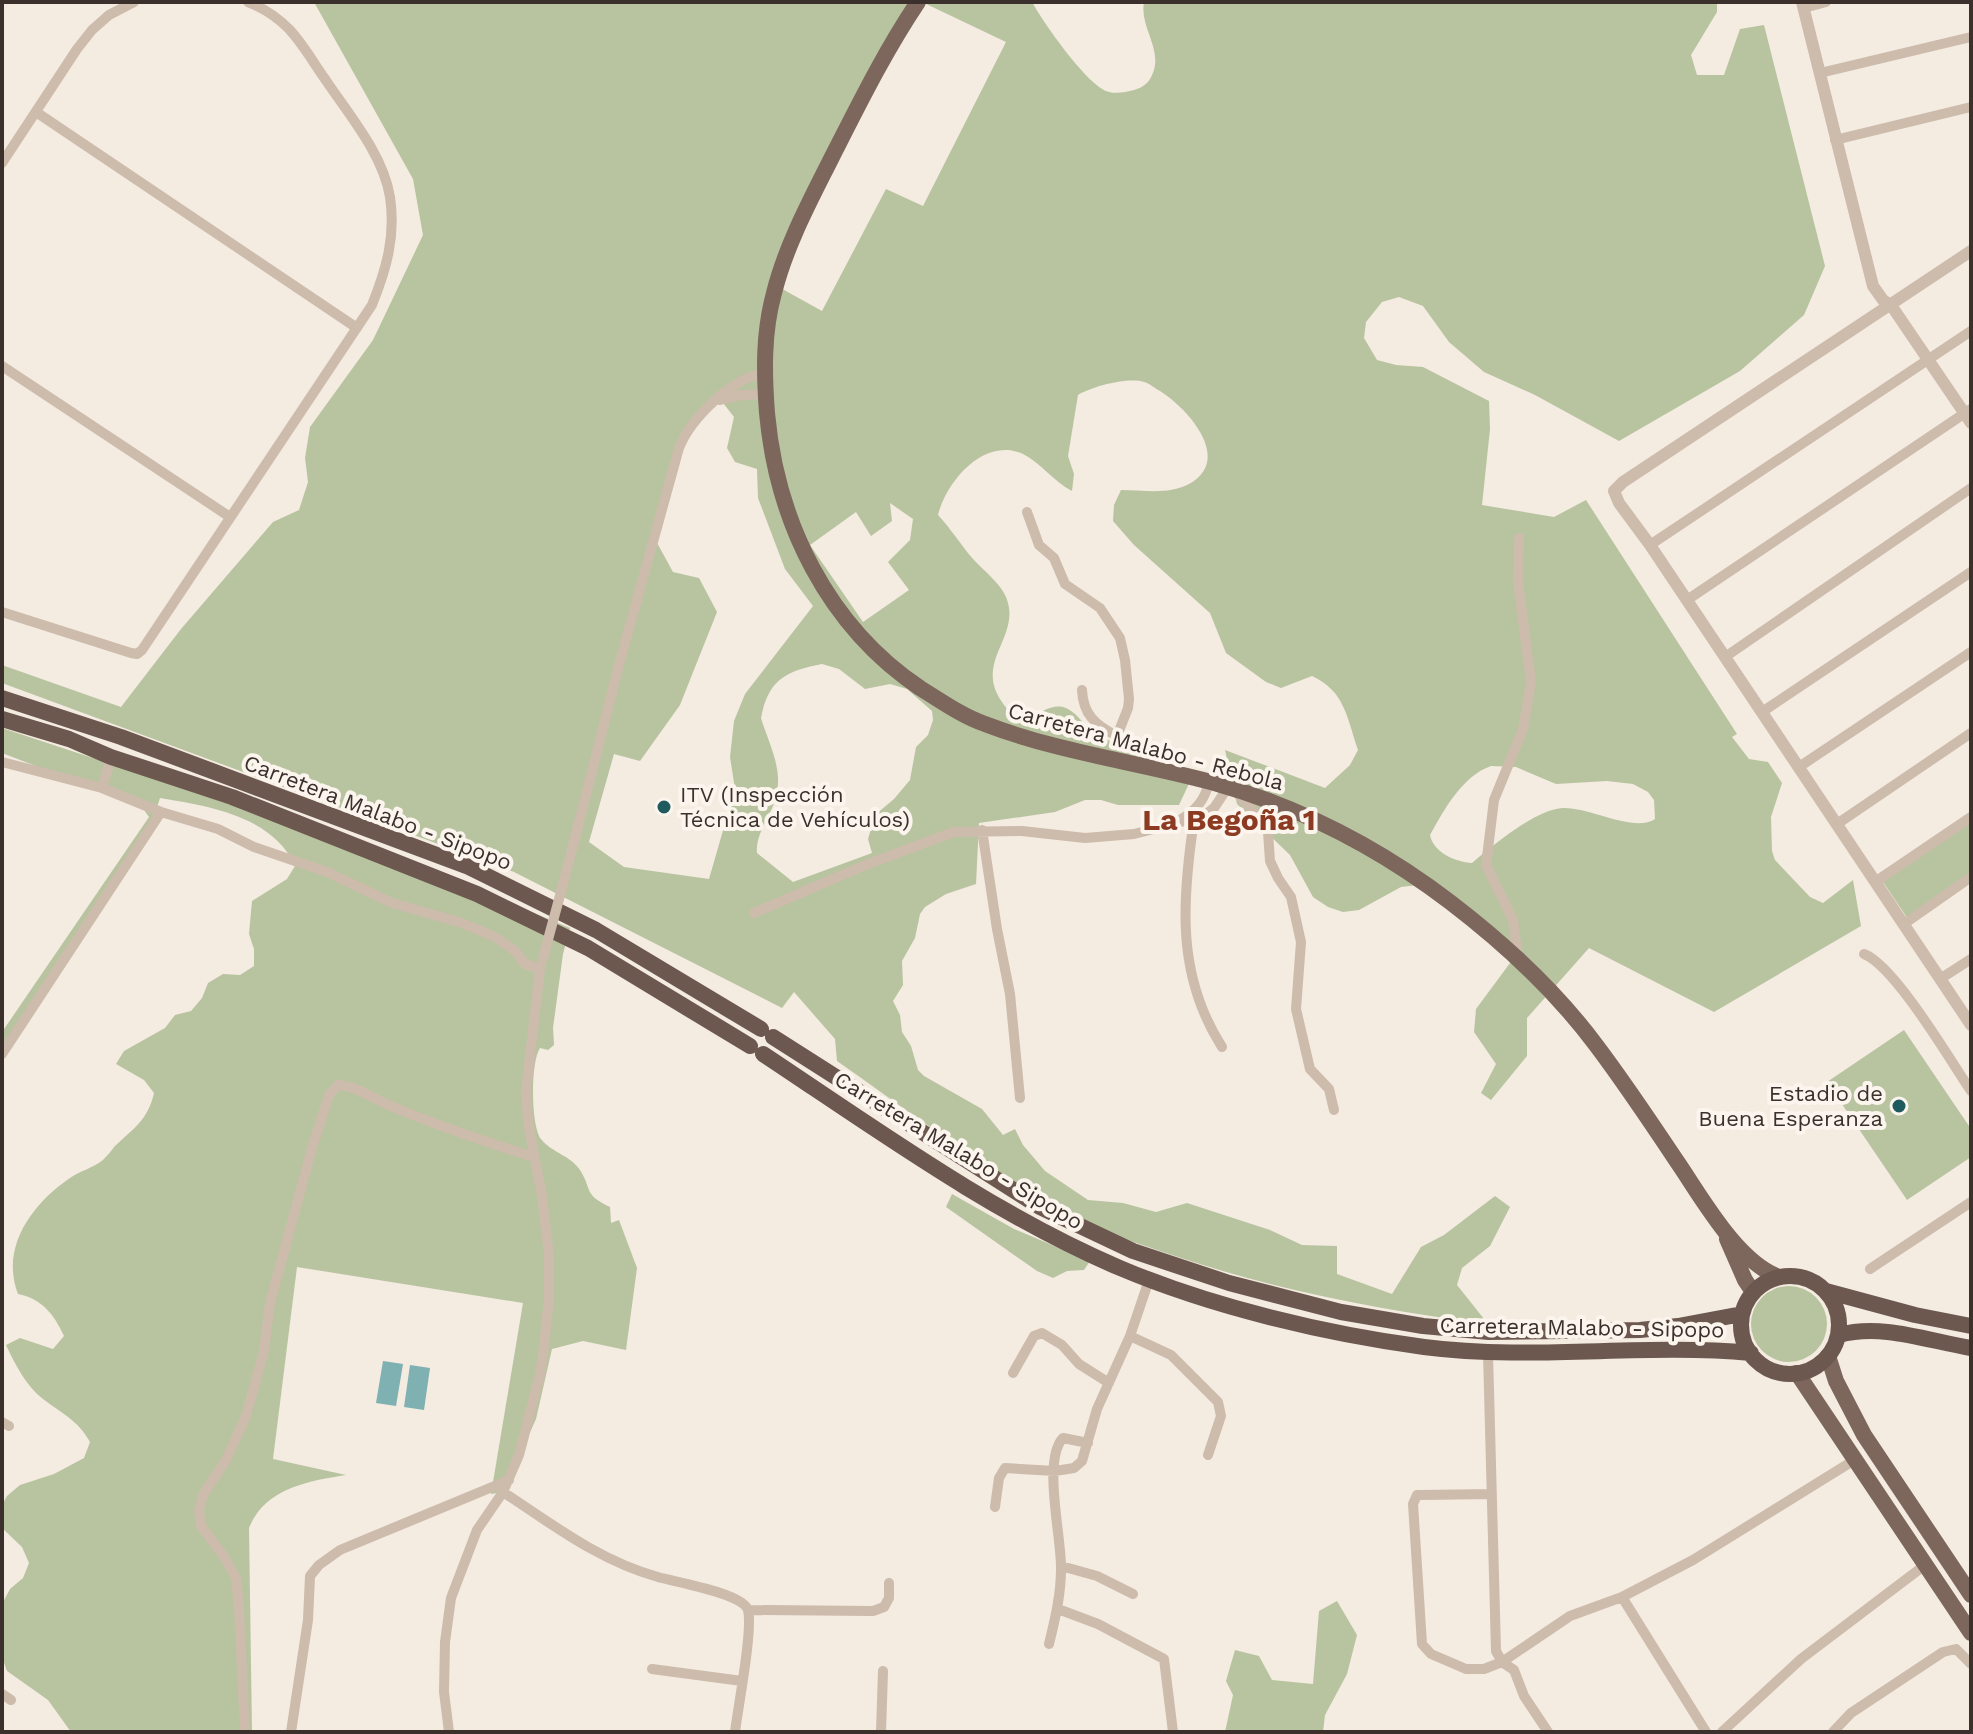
<svg xmlns="http://www.w3.org/2000/svg" width="1973" height="1734" font-family="'Work Sans',sans-serif">
	<rect width="100%" height="100%" fill="#f4ebe1"/>
	<path fill="#b8c4a0" fill-rule="evenodd" d="M314,2H919L775,285L822,311L886,189L923,206L1006,42L922,2H1032C1043,22 1088,87 1109,92C1117,94 1126,92 1134,90C1142,88 1149,83 1152,75C1164,50 1139,27 1144,2H1717V12L1691,55L1697,75H1724L1740,29L1764,25L1825,266L1804,315L1740,371L1619,441L1535,395L1484,372L1449,342L1423,306L1399,297L1382,302L1366,322L1364,338L1377,360L1396,365L1423,367L1489,401L1490,429L1482,505L1554,517L1586,500L1737,734L1732,737L1749,759L1768,762L1782,783L1771,817L1772,851L1775,860L1810,897L1823,903L1853,880L1861,926L1714,1012L1589,948L1527,1018V1056L1491,1100L1481,1093L1496,1064L1474,1032L1476,1009L1513,959L1418,885L1401,887L1359,910L1343,912L1328,907L1313,897L1290,855L1237,804L1225,750L1325,788L1350,765L1358,750C1347,718 1345,691 1312,676L1281,688L1266,682L1226,653L1210,613L1134,545L1113,521L1114,505L1121,490C1144,490 1168,495 1189,484C1234,459 1187,408 1160,391C1156,389 1149,383 1144,382C1128,377 1093,386 1078,395L1068,456L1074,474L1072,491C1053,481 1041,463 1023,454C984,436 946,482 938,515C951,529 961,545 973,559C984,571 1000,583 1006,597C1025,643 956,668 1022,723C1056,702 1065,697 1091,733L1193,775L1179,805H1118L1101,800H1085L1055,812L979,823L976,884L946,894L925,907L920,914L915,938L902,961L903,985L893,1001L900,1015L902,1032L911,1046L918,1070L924,1076L982,1109L1003,1135L1015,1129L1023,1145L1045,1171L1088,1200L1123,1203L1156,1212L1187,1203L1270,1230L1302,1245L1337,1246V1274L1392,1294L1421,1247L1444,1235L1495,1196L1510,1207L1490,1246L1462,1268L1457,1285L1488,1324C1380,1310 1275,1290 1172,1255C1140,1244 1106,1234 1076,1218C991,1173 915,1116 837,1061L835,1039L794,992L782,1008L514,872L2,683V665L121,707L181,629L273,522L299,510L308,482L305,458L310,427L373,340L423,235L413,179ZM720,399L734,417L727,448L735,462L757,469L758,498L785,569L813,606L745,694L734,721L730,757L735,789L709,879L624,867L589,842L614,754L640,761L680,705L717,612L699,578L673,572L656,541L680,445ZM890,503L913,519L910,540L888,562L909,590L863,622L810,545L856,512L871,536L892,521ZM822,664L839,669L865,689L890,684L907,689L932,711L933,720L928,735L916,747L910,780L894,799L875,815L868,839L872,853L793,882L757,853C755,832 774,813 777,792C782,766 768,742 761,718C768,679 787,671 822,664ZM1491,766L1516,767L1556,784L1607,781L1633,784L1648,792L1654,800L1655,819C1634,833 1590,807 1563,808C1536,809 1492,846 1472,863C1455,862 1433,852 1430,835C1444,810 1462,776 1491,766Z
		M2,728L423,867L570,928L563,954L553,1028L554,1045L548,1050L540,1048C530,1063 531,1127 541,1139C552,1153 570,1155 580,1170C593,1191 583,1194 610,1207L611,1223L619,1220L637,1268L626,1350L583,1341L552,1349L536,1419L503,1492L491,1494L523,1303L297,1267L273,1459L346,1475C309,1481 265,1488 249,1528L252,1732H71L48,1700L7,1671L2,1657L4,1639L2,1604L10,1589L23,1578L29,1563L22,1547L2,1528V1505L7,1496L20,1485L54,1474L84,1458L90,1442C78,1420 61,1413 43,1399C26,1386 15,1364 6,1345L20,1338L53,1349L64,1336C54,1314 42,1299 18,1294C0,1247 32,1204 70,1178C80,1171 93,1168 103,1160C107,1156 111,1151 115,1146C133,1129 148,1120 154,1093L144,1080L116,1064L124,1051L165,1028L175,1015L191,1011L202,998L208,983L223,974L240,975L254,966V949L249,934L252,901L287,879L295,866C273,816 208,806 160,798L147,838L2,1061V1032L149,817L142,807L2,753Z
		M1971,822V876L1908,919L1883,882Z
		M1904,1030L1971,1129V1157L1907,1200L1827,1082Z
		M952,1194L1014,1229L1090,1261L1084,1270L1067,1271L1053,1278L1037,1271L946,1207Z
		M1751 1324a38 38 0 1 1 76 0a38 38 0 1 1-76 0Z
		M1337,1601L1357,1635L1347,1674L1325,1715L1323,1732H1225L1233,1695L1226,1681L1235,1650L1259,1656L1272,1680L1313,1684L1319,1611Z"/>
	<path fill="#7fb0b2" d="M383,1361L403,1364L396,1406L376,1403Z
		M410,1365L430,1368L424,1410L404,1407Z"/>
	<g fill="none" stroke-linecap="round" stroke-linejoin="round">
		<path stroke="#cdbbac" stroke-width="10" d="M1804,8L1826,2
			M1820,73L1971,37
			M36,112L357,328
			M1835,140L1971,107
			M2,163L77,49L92,30L109,15L134,2
			M2,366L230,517
			M719,400L741,395L765,394
			M1027,512L1039,545L1054,558L1065,584L1100,608L1120,638L1125,660L1129,699L1128,708L1117,736C1137,747 1145,743 1147,769
			M1650,545L1971,331
			M1687,600L1971,409
			M2,612L131,653L137,654L142,650L372,305C386,270 396,237 390,197C383,154 349,115 325,79C313,62 303,44 289,29C277,17 263,8 248,2
			M1725,657L1971,488
			M1082,690C1083,714 1095,725 1117,736
			M1762,712L1971,572
			M2,762L102,788L161,812L218,829L254,847L327,872L392,903L459,922L495,937L515,951L525,964L540,969L541,965
			M1799,767L1971,652
			M102,788L111,757
			M1237,793L1263,822L1268,832L1270,861L1278,878L1291,897L1301,942L1296,1009L1310,1069L1329,1089L1334,1110
			M1180,820C1196,810 1205,800 1209,782
			M1194,820C1182,900 1176,975 1222,1047
			M1837,824L1971,733
			M982,830L997,929L1010,994L1020,1098
			M565,877L620,661L679,448C690,420 732,377 763,374
			M1875,882L1971,817
			M754,913L868,864L954,832L1022,831L1085,838L1134,834L1204,816L1214,808L1228,787
			M1904,924L1971,877
			M1864,954C1895,966 1950,1060 1971,1091
			M1518,958L1513,920L1486,865L1494,800L1523,729L1531,682L1518,582L1519,538
			M1940,979L1971,959
			M2,1054L161,812
			M1870,1269L1971,1202
			M1130,1336L1171,1355L1218,1402L1221,1416L1208,1455
			M1488,1353L1496,1651L1502,1662L1514,1670L1524,1696L1548,1732
			M1013,1373L1034,1336L1042,1333L1062,1345L1079,1364L1109,1383
			M2,1422L9,1426
			M503,1492C553,1525 600,1561 658,1577C675,1582 743,1593 748,1610C753,1630 738,1707 735,1732
			M1491,1494L1421,1495H1417L1413,1504L1422,1644L1431,1654L1466,1669H1484L1502,1662L1570,1616L1622,1597L1693,1560L1856,1459
			M995,1507L999,1478L1005,1468L1055,1471L1074,1468L1082,1461L1097,1409L1130,1336L1149,1280
			M1061,1566L1097,1576L1133,1594
			M1622,1597L1706,1732
			M1058,1609L1098,1624L1164,1659L1173,1732
			M748,1610L873,1611L884,1607L889,1598V1583
			M1049,1644C1055,1619 1061,1595 1061,1569C1062,1539 1042,1460 1063,1438L1088,1443
			M652,1669L742,1681
			M2,1694L11,1700
			M245,1732L239,1609L236,1578L223,1555L201,1526L199,1510L203,1495L226,1460L246,1416L264,1351L270,1303L312,1148L329,1095L338,1085C357,1086 373,1099 391,1106C438,1126 486,1142 534,1157
			M291,1732L308,1620L310,1576L319,1565L340,1550L509,1480
			M449,1732L444,1692L445,1642L451,1598L477,1530L503,1492L519,1455L540,1375L544,1347L549,1298V1256L542,1196L528,1122L526,1091L540,969
			M881,1732L883,1671
			M1722,1732L1801,1659L1925,1565
			M1833,1732L1851,1713L1943,1652L1956,1649L1971,1664"/>
		<path stroke="#cdbbac" stroke-width="12" d="M1802,2L1873,286L1883,300L1891,305L1971,423
			M1971,251L1623,482L1614,491L1619,503L1650,545L1971,1025"/>
		<path stroke="#7d675c" stroke-width="16" d="M918,2C885,51 859,104 832,157C810,201 786,245 774,293C763,333 764,373 767,413C777,523 828,626 920,688C941,701 962,716 985,724C1058,752 1136,762 1211,782C1298,806 1378,847 1450,902C1505,944 1555,990 1596,1045C1624,1082 1650,1121 1676,1160C1701,1196 1736,1261 1779,1277
			M1727,1239L1745,1280L1753,1292
			M1828,1356L1836,1381L1864,1435L1971,1595
			M1797,1373L1971,1633"/>
		<path stroke="#6c584f" stroke-width="16" d="M2,698L121,737L469,867L596,930L761,1029
			M2,719L69,739L111,757L232,797L477,894L588,948L750,1046
			M773,1037L1040,1207L1133,1251L1229,1283L1341,1312L1423,1326L1489,1332L1640,1330L1678,1326L1742,1314
			M763,1054C876,1129 995,1215 1120,1268C1212,1307 1326,1334 1424,1347C1533,1361 1642,1343 1751,1353
			M1741 1325a49 49 0 1 1 98 0a49 49 0 1 1-98 0Z
			M1826,1291L1915,1315L1971,1326
			M1839,1335C1882,1323 1928,1341 1971,1348"/>
		<path stroke="#cdbbac" stroke-width="10" d="M543,958L565,877"/>
	</g>
	<g fill="#1f5a5e" stroke="#fbf5ee" stroke-width="3">
		<circle cx="664" cy="807" r="8"/>
		<circle cx="1899" cy="1106" r="8"/>
	</g>
	<g text-anchor="middle" stroke-width="8" stroke-linejoin="round" paint-order="stroke">
		<g font-size="22" fill="#3b302b" stroke="#fbf5ee">
			<text transform="translate(1146 746) rotate(15)" y="8">Carretera Malabo - Rebola</text>
			<text transform="translate(378 812) rotate(21)" y="8">Carretera Malabo - Sipopo</text>
			<text transform="translate(959 1150) rotate(31)" y="8">Carretera Malabo - Sipopo</text>
			<text transform="translate(1582 1327) rotate(1)" y="8">Carretera Malabo - Sipopo</text>
		</g>
		<g font-size="22" fill="#3b302b" stroke="#fbf5ee" text-anchor="start">
			<text x="680" y="802">ITV (Inspección<tspan x="680" dy="25">Técnica de Vehículos)</tspan></text>
			<text x="1883" y="1101" text-anchor="end">Estadio de<tspan x="1883" dy="25">Buena Esperanza</tspan></text>
		</g>
		<g font-size="30" font-weight="bold" fill="#8c3b22" stroke="#fbf5ee">
			<text x="1229" y="830">La Begoña 1</text>
		</g>
	</g>
	<rect width="1973" height="1734" fill="none" stroke="#3b302b" stroke-width="8"/>
</svg>
